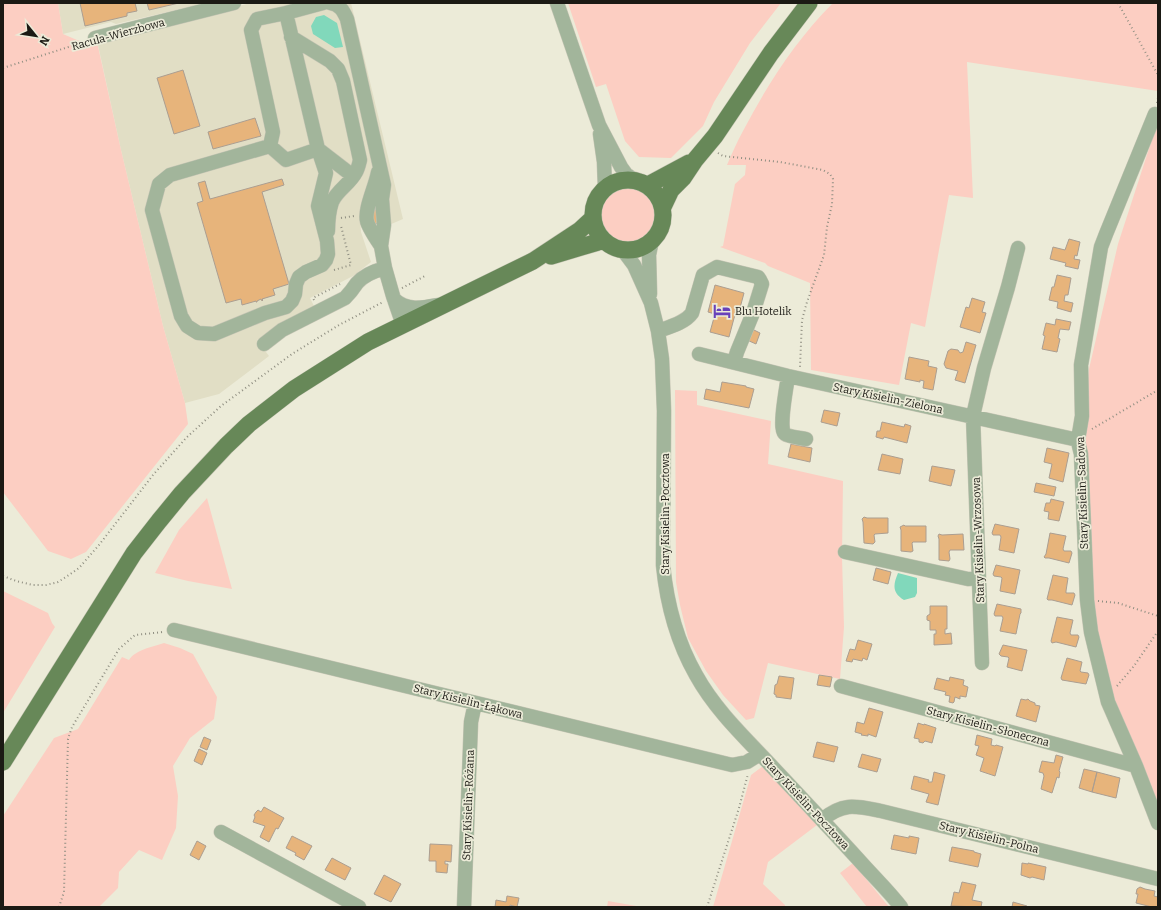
<svg xmlns="http://www.w3.org/2000/svg" width="1161" height="910" font-family="Bitter,serif">
	<rect width="100%" height="100%" fill="#ecebd8"/>
	<path fill="#e1dec5" d="M58,3H202L193,6L116,24L111,22L63,34Z
		M250,3H351L403,219L389,225L360,219L361,232L371,262L353,276L310,298L314,306L257,340L269,356L219,394L185,403L163,326L121,150L98,45Z"/>
	<path fill="#fccec2" d="M3,3H58L63,34L84,43L97,42L121,150L163,326L185,403L188,424L86,552L71,559L48,551L3,492Z
		M568,3H781L750,43L714,102L703,126L671,158L639,157L625,141L606,84L596,87Z
		M833,3H1158V91L967,62L973,198L949,195L925,327L911,323L899,385L811,370L810,283L768,266L765,263L720,247L723,246L735,184L745,175L746,165H727C732,153 737,142 743,131C767,85 796,40 833,3Z
		M1158,121V825L1095,661L1082,440L1089,369L1118,244Z
		M601 215a28 28 0 1 1 56 0a28 28 0 1 1-56 0Z
		M675,390L697,391V405L771,421L768,464L843,481L842,557L844,627L840,679L768,663L754,718L746,720L723,695L706,671L688,638L680,605L676,582Z
		M207,498L232,589L188,581L155,573L179,530Z
		M3,591L48,613L52,623L55,627L3,713Z
		M164,643L180,648L193,654L217,697L214,719L190,738L173,766L178,796L176,828L162,860L139,850L119,872L118,888L100,906L94,907H3V816L54,738L78,729L122,657L129,660C135,650 152,647 164,643Z
		M763,766L817,825L768,862L763,884L785,905V907H713L751,775Z
		M853,863L889,907H867L840,873Z
		M608,901L642,907H607Z"/>
	<path fill="#81d8bb" d="M324,15L337,23L343,47L335,48L313,34L311,26L316,17Z
		M898,573L917,578V593L915,597L904,600C892,593 893,585 898,573Z"/>
	<path fill="#e7b47b" stroke="#ab9e91" d="M80,3H135L137,11L127,13V16L85,26Z
		M147,3H179L149,10Z
		M183,70L200,126L174,134L157,78Z
		M255,118L261,136L213,149L208,132Z
		M282,179L284,185L262,192L289,284L273,289L275,295L262,299L263,300L262,301L261,299L257,301V302H256V301L242,305L241,299L226,303L197,203L203,201L198,183L205,181L210,199Z
		M378,208L381,223L373,224L372,209Z
		M1069,239L1080,242L1077,256L1075,255L1074,259L1080,260L1078,269L1065,266L1066,263L1050,259L1053,247L1065,250Z
		M1057,275L1071,278L1068,295H1065L1064,301L1073,303L1071,312L1057,308L1058,302L1049,300L1052,287H1054Z
		M715,285L744,293L740,308L737,307L729,337L710,332L715,314L708,312Z
		M972,298L985,302L982,312L986,313L980,333L960,327L966,307L969,308Z
		M1056,319L1071,322L1069,330L1060,329L1058,338L1060,339L1057,352L1042,349L1045,336L1043,335L1046,323L1055,325Z
		M752,329L760,333L756,344L747,340Z
		M966,342L976,345L965,383L955,380L958,371L946,368L944,364L948,351L951,349L958,350L960,353L963,352Z
		M909,357L929,361L928,366L937,368L933,390L923,388L924,381L920,380V382L905,379Z
		M722,382L746,386V387L754,389L749,408L704,399L706,389L720,392Z
		M824,410L840,413L837,426L821,422Z
		M882,422L904,427L905,424L911,426L907,443L884,437L883,439L876,437L877,431H880Z
		M791,444L812,448L810,462L788,457Z
		M1047,448L1069,453L1063,482L1049,478L1052,464L1044,462Z
		M882,454L903,459L900,474L878,470Z
		M932,466L955,470L951,486L929,481Z
		M1036,483L1056,487L1054,496L1034,492Z
		M1051,499L1064,502L1059,521L1048,519L1049,512L1044,511L1046,503H1050Z
		M864,517L867,518H888V533L875,534L874,535L875,542L873,544L864,543L863,522L862,519Z
		M995,524L1019,529L1014,553L999,550L1001,537L1000,535H993L992,533Z
		M904,525L905,526H926V542H913L912,543L913,551L911,552L901,551V530L900,527Z
		M1050,533L1066,536L1063,549L1064,551H1071L1072,553L1069,563L1049,558H1045L1044,557L1046,554Z
		M939,534L942,535L963,534L964,550H950L949,552L950,559L949,561L939,560V539L938,536Z
		M996,565L1020,570L1015,594L1000,591L1002,578L1001,577L994,576L993,574Z
		M876,568L891,572L888,584L873,580Z
		M1053,575L1068,578L1066,591V593H1074L1075,595L1072,605L1052,600H1048L1047,599Z
		M997,604L1021,609V613L1020,614L1016,634L1000,631L1003,618L1002,616H995L994,614Z
		M930,606H947V629H945V634L951,633L952,644L934,645V634H936V630H930V621L927,620V616L930,614Z
		M1057,617L1073,620L1070,633L1071,635H1078L1079,637L1076,647L1056,642L1052,643L1051,641Z
		M858,640L872,644L867,660L863,658L862,661L853,659L852,662L846,661L850,649L855,650Z
		M1003,645L1027,650L1022,671L1007,667L1009,658L1008,657L1001,656L999,654Z
		M1067,658L1082,662L1080,671L1081,672L1088,673L1089,675L1086,684L1062,680L1061,678Z
		M819,675L832,677L830,687L817,685Z
		M779,676L794,678L791,699L776,697V695L774,694L775,685L777,684Z
		M950,677L964,680L963,685L968,687L966,697L960,696V699L955,697L954,702L953,703L949,702L950,696L945,695L946,692L934,689L937,678L949,681Z
		M1021,699L1026,700L1028,699L1030,701L1035,703V705L1040,706L1036,722L1016,716Z
		M869,708L883,712L876,737L868,734V736L861,735L862,734L855,732L857,722L864,724Z
		M918,723L924,725V724L936,728L932,743L925,741L923,743L919,742V739L914,738Z
		M977,735L992,739L991,745L995,746L996,745L1003,747L995,776L980,771L984,758L976,755L979,746L975,745Z
		M204,737L211,740L207,750L200,747Z
		M817,742L838,747L834,762L813,757Z
		M199,749L207,753L202,765L194,761Z
		M862,754L881,759L877,772L858,767Z
		M1056,755L1063,757L1059,771L1060,772L1059,778L1057,777L1052,793L1041,789L1044,776L1043,773L1039,772L1042,761L1054,763Z
		M1084,769L1097,772L1092,792L1079,788Z
		M934,772L945,775L938,805L926,802L929,794L911,789L914,776L929,780L928,782H932Z
		M1097,772L1120,778L1116,798L1092,792Z
		M264,807L284,818L278,829L276,828L269,842L260,837L265,826L253,822L255,817L254,815L256,812L258,810L261,812Z
		M894,835L909,838V836L919,838L916,854L891,849Z
		M292,836L312,846L304,860L295,855L296,853L286,848Z
		M197,841L206,846L199,860L190,855Z
		M430,844L452,845L451,862L445,861V864H448L447,873L436,872V861H429Z
		M952,847L974,851V852L981,854L978,867L949,861Z
		M332,858L351,868L345,880L325,870Z
		M1022,863L1028,864V863L1046,867L1044,880L1032,877L1030,878L1021,875Z
		M384,875L401,884L391,902L374,894Z
		M962,882L976,885L972,900L982,902L981,907L951,906L954,892L959,893Z
		M1140,887L1145,889L1155,891L1154,896L1158,897V907H1152L1136,903L1138,894H1136L1137,889Z
		M507,896L519,898L517,907L510,905V907H495L496,900L506,902Z
		M1013,902L1027,906V907H1012Z"/>
	<g fill="none" stroke-linecap="round" stroke-linejoin="round">
		<g stroke="#c6c5b5" stroke-width="15">
			<path id="minor" d="M330,3C340,5 343,10 347,19L384,185L382,199L384,225L381,246L385,268L393,296L403,325
				M557,3L599,125L621,167L626,174L634,180
				M291,37L330,61L338,69L343,81L360,160C359,164 358,169 356,172C350,184 337,190 332,202C329,211 328,222 328,231
				M95,38L234,3
				M1155,114L1106,234L1101,247L1081,365L1082,416L1078,440L1079,446L1081,454L1087,600L1091,632L1108,702L1136,766L1158,823
				M600,134L604,162L605,188
				M270,146L273,132L251,30L257,19L286,13
				M318,149L286,160L270,146L170,175L159,184L152,210L181,316L187,326L198,333L214,334L265,313L286,307L292,301L295,294L296,284L299,277L306,272L322,265L326,260L328,254L327,241L318,206L326,173L318,149L286,13L323,3
				M318,149L353,176
				M378,172C376,185 364,209 367,221C368,227 377,240 381,246
				M622,249L634,265L651,303L658,331L662,359L664,411L663,565C667,605 676,640 696,675C713,706 739,732 763,757C795,791 827,825 858,859C872,875 888,890 901,907
				M650,294L649,255L652,240
				M394,299C406,311 422,308 438,305
				M658,331C669,327 685,323 692,313L703,275L717,267L758,277L760,280L762,284L753,313L737,352L734,362
				M264,344L282,330L345,298C350,293 353,289 357,283C364,275 374,271 385,268
				M699,354L788,376L1078,440
				M788,376C787,385 778,430 785,434C789,437 801,438 806,439
				M845,552L968,579L979,578
				M174,630L732,765L747,762L760,754
				M982,663L973,416L984,368L1008,287L1018,248
				M841,686L1136,766
				M822,820C843,802 856,806 881,811L1158,879
				M221,832L359,907
				M464,907L471,722L475,703"/>
		</g>
		<g stroke="#c6c5b5" stroke-width="18">
			<path id="major" d="M593 215a35 35 0 1 1 70 0a35 35 0 1 1-70 0Z
				M648,185L689,163
				M663,207L671,190L683,178L695,160L715,136L771,53L809,3
				M551,256L598,242L603,241
				M3,762L134,553L159,521L182,493L226,446L249,424L294,389L368,342L533,261L580,230L593,218"/>
		</g>
		<path stroke="#908f82" stroke-width="2" stroke-dasharray="1 3" stroke-linecap="butt" d="M1118,3L1158,75
			M3,68L84,42
			M1157,103L1158,98
			M718,153L723,156L780,162L823,170L830,174L833,179L832,204L827,227L824,255L807,302L802,320L800,367
			M341,218L354,216
			M334,270L351,265L341,226
			M402,288L425,276
			M314,300L313,298L340,284
			M1092,429L1158,390
			M3,576L16,581L33,585H46L58,582L69,575L79,568L99,545L153,475L186,438L221,406L292,354L339,325L383,302
			M1098,601L1118,603L1158,616
			M1117,686L1134,666L1158,631
			M59,907L64,892L68,739L72,727L119,649L135,635L163,632
			M707,907L739,808L748,774"/>
		<use href="#minor" stroke="#a2b59b" stroke-width="14"/>
		<use href="#major" stroke="#678858" stroke-width="17"/>
	</g>
	<defs>
		<g id="hotel-bare" transform="scale(1.38)"><path d="M-6-4.5h1.5V1H6V5H4.5V3h-9V5H-6ZM-4 0a1.8 1.8 0 1 1 3.6 0ZM.5 0V-2.5h3Q6-2.5 6 0Z" fill="#6841ba" stroke="#ecebd8" stroke-width="2.5" paint-order="stroke"/></g>
	</defs>
	<g fill-rule="evenodd">
		<use href="#hotel-bare" x="722" y="311"/>
	</g>
	<g text-anchor="middle" stroke-width="3.5" stroke-linejoin="round" paint-order="stroke">
		<g font-size="11" fill="#1b1a14" stroke="#ecebd8">
			<text transform="translate(118 34) rotate(-15)" y="4">Racula-Wierzbowa</text>
			<text transform="translate(888 398) rotate(12)" y="4">Stary Kisielin-Zielona</text>
			<text transform="translate(1082 493) rotate(-92)" y="4">Stary Kisielin-Sadowa</text>
			<text transform="translate(665 514) rotate(-90)" y="4">Stary Kisielin-Pocztowa</text>
			<text transform="translate(978 540) rotate(-92)" y="4">Stary Kisielin-Wrzosowa</text>
			<text transform="translate(468 701) rotate(14)" y="4">Stary Kisielin-Łąkowa</text>
			<text transform="translate(988 726) rotate(15)" y="4">Stary Kisielin-Słoneczna</text>
			<text transform="translate(806 803) rotate(47)" y="4">Stary Kisielin-Pocztowa</text>
			<text transform="translate(468 805) rotate(-88)" y="4">Stary Kisielin-Różana</text>
			<text transform="translate(989 837) rotate(14)" y="4">Stary Kisielin-Polna</text>
		</g>
		<g font-size="11" fill="#1b1a14" stroke="#ecebd8" text-anchor="start">
			<text x="735" y="315">Blu Hotelik</text>
		</g>
	</g>
	<rect width="1161" height="910" fill="none" stroke="#1b1a14" stroke-width="8"/>
	<g transform="translate(36 36) rotate(120)" stroke="#ecebd8" stroke-width="3" paint-order="stroke">
	<path d="M0-3L7 15L0 10L-7 15Z" fill="#1b1a14"/>
	<text y="-6" font-size="11" font-weight="bold" text-anchor="middle" fill="#1b1a14">N</text>
	</g>
</svg>
